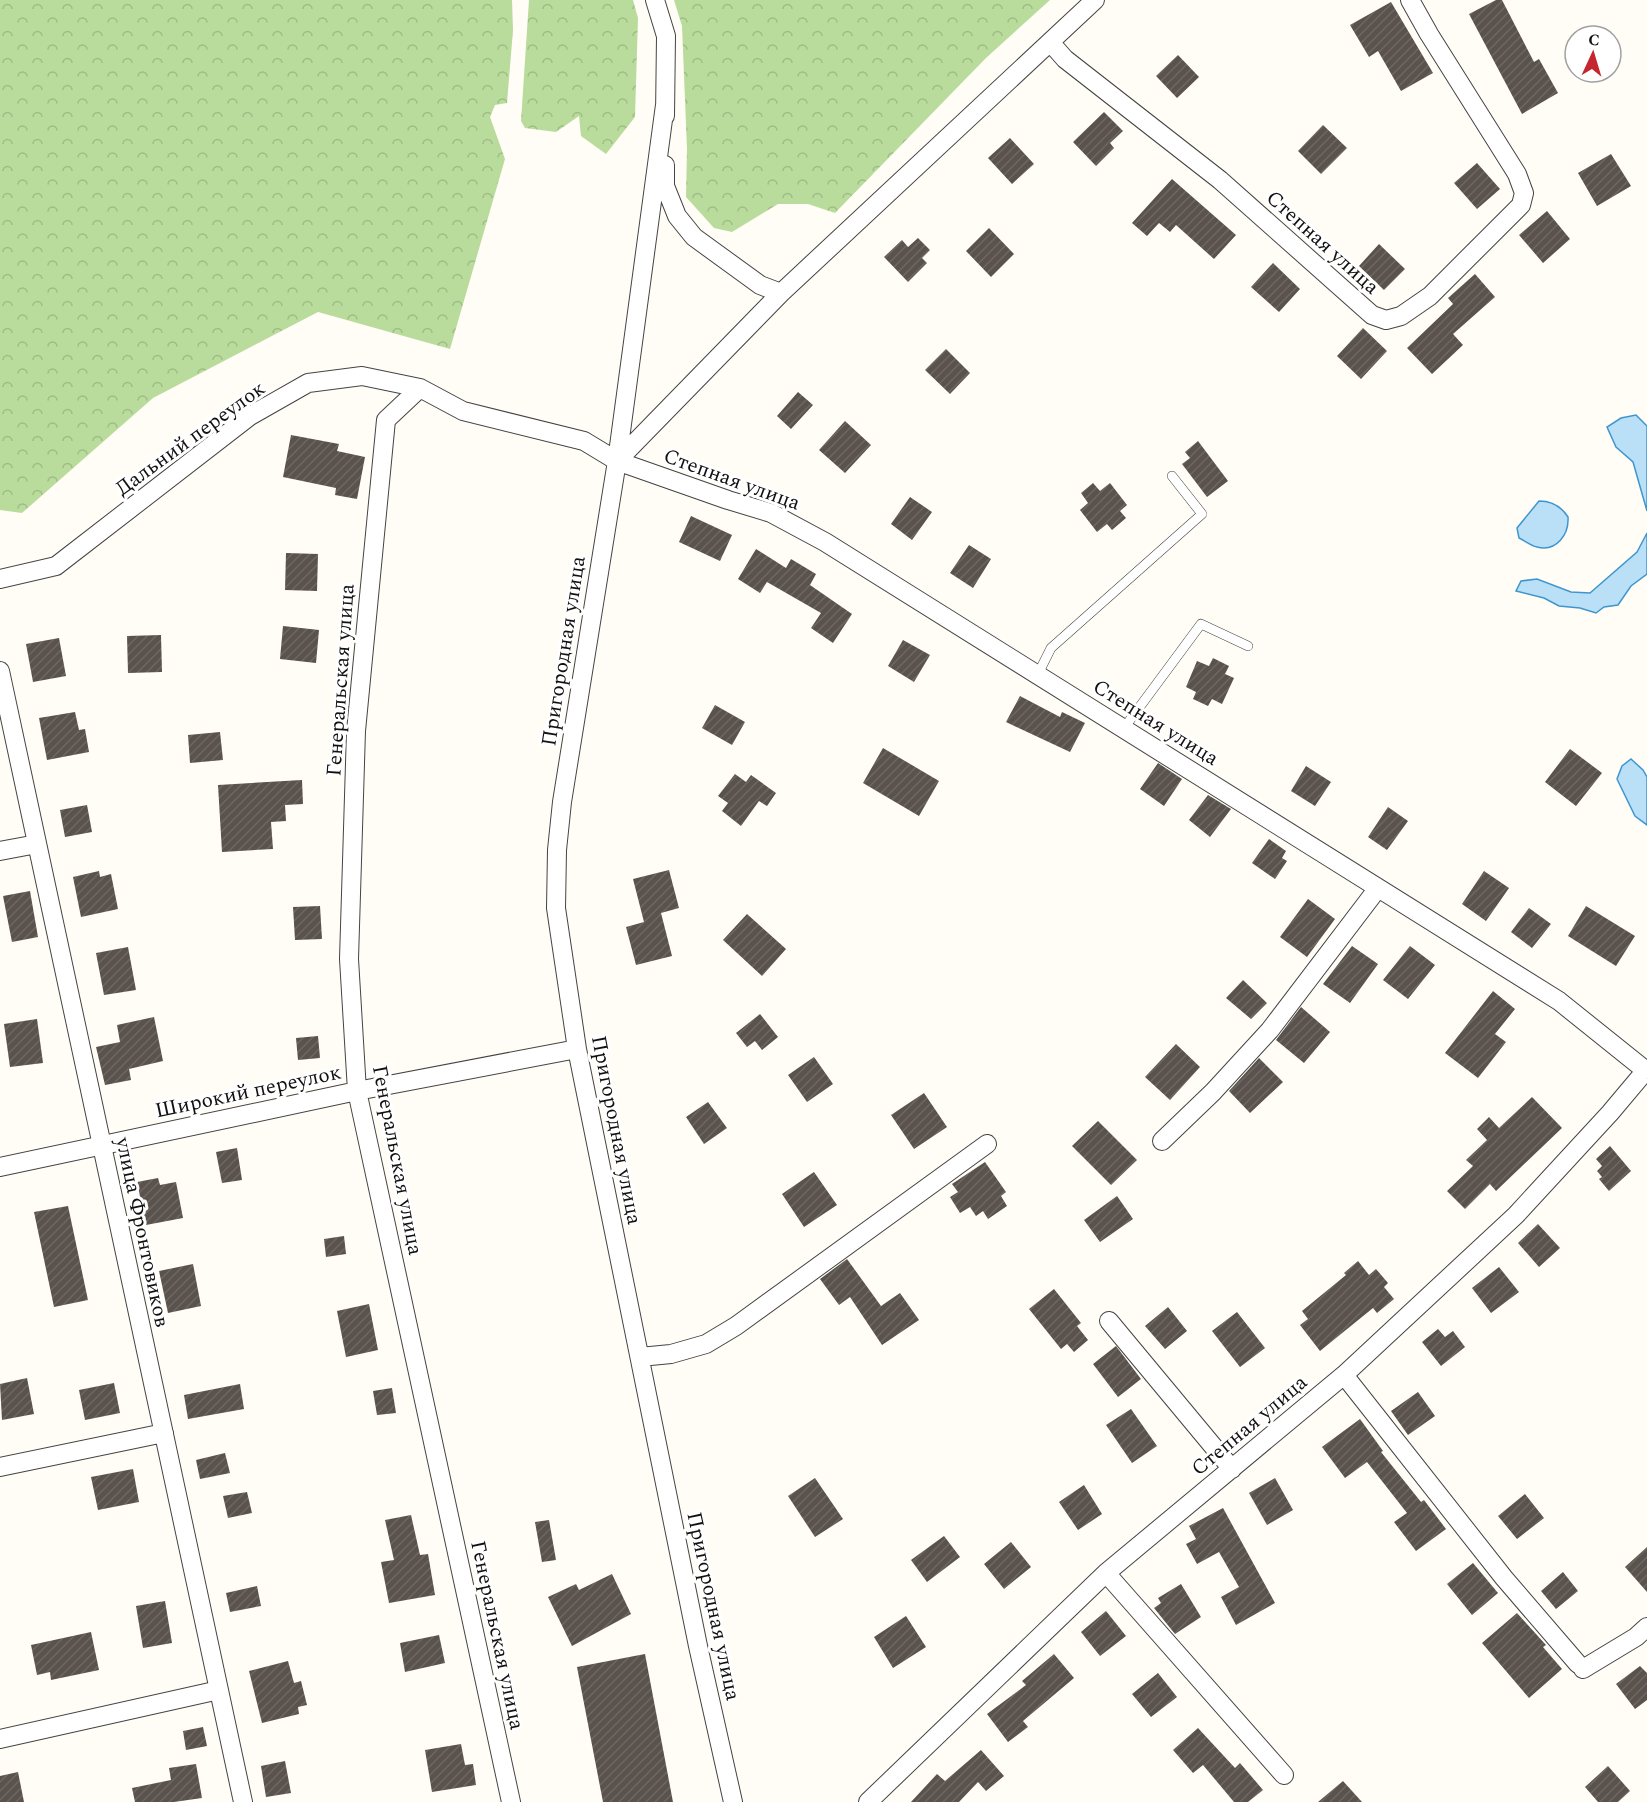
<svg xmlns="http://www.w3.org/2000/svg" width="1647" height="1802" font-family="Spectral,serif">
	<defs>
		<pattern id="forest-crowns" width="20" height="18" patternUnits="userSpaceOnUse" patternTransform="scale(1.5)"><rect width="20" height="18" fill="#b9dc9c"/><path d="M2 6a3 3 0 1 1 6 0M12 15a3 3 0 1 1 6 0" fill="none" stroke="#9ebc85"/></pattern>
		<pattern id="building-hatch" width="6" height="6" patternUnits="userSpaceOnUse" patternTransform="scale(1.5)"><rect width="6" height="6" fill="#5a524d"/><path d="M-1 1l2-2M0 6l6-6M5 7l2-2" fill="none" stroke="#6d6662"/></pattern>
	</defs>
	<rect width="100%" height="100%" fill="#fffdf5"/>
	<path fill="url(#forest-crowns)" d="M0,0H512L513,30L507,103L495,105L490,117L505,159L450,349L318,312L153,398L22,513L0,510Z
		M529,0H633L638,18L635,117L606,154L581,136L579,116L556,132L525,128L521,121Z
		M674,0H1050L986,58L835,213L808,204H778L732,232L714,228L686,197L687,149L682,26Z"/>
	<path fill="#b9e0f7" stroke="#3f96cf" stroke-width="1.5" d="M1636,415L1647,426V511L1633,462L1616,447L1607,427L1621,418Z
		M1539,501C1552,501 1561,506 1568,517C1569,534 1557,552 1537,547C1531,546 1525,541 1519,538L1517,528Z
		M1647,533V574L1631,586L1618,605L1604,607L1596,613L1580,608L1559,606L1544,598L1516,591L1521,581L1537,579L1571,592L1590,593L1637,552Z
		M1631,759L1643,770L1647,777V825L1635,816L1617,779L1622,766Z"/>
	<path fill="url(#building-hatch)" d="M1496,0H1502L1534,62L1539,59L1558,93L1522,114L1469,14Z
		M1391,2L1433,73L1401,91L1378,51L1369,57L1350,25Z
		M1178,55L1199,77L1177,98L1156,76Z
		M1104,112L1123,131L1110,143L1114,148L1096,166L1073,142Z
		M1323,125L1347,148L1321,174L1298,151Z
		M1010,138L1034,164L1012,184L988,158Z
		M1611,154L1631,186L1597,206L1578,173Z
		M1477,163L1500,189L1477,209L1454,183Z
		M1172,179L1236,235L1214,259L1176,225L1170,232L1159,223L1147,236L1132,223Z
		M1547,211L1570,239L1543,263L1519,235Z
		M989,228L1014,254L991,277L966,251Z
		M918,238L930,250L922,258L927,263L908,282L884,257L902,240L908,247Z
		M1379,244L1405,269L1384,290L1359,266Z
		M1273,263L1300,289L1279,312L1251,287Z
		M1475,274L1495,297L1453,334L1463,345L1432,374L1407,348L1453,304L1448,298Z
		M1363,328L1387,351L1361,379L1337,356Z
		M946,349L970,373L950,394L925,370Z
		M798,392L813,405L791,429L777,416Z
		M845,421L871,445L845,473L819,450Z
		M291,435L339,444L337,451L365,457L357,499L335,495L336,488L283,477Z
		M1198,441L1228,481L1207,497L1182,464L1190,458L1185,452Z
		M1093,483L1100,491L1110,483L1127,505L1120,511L1126,518L1112,530L1107,524L1097,532L1080,510L1088,503L1081,493Z
		M910,497L932,512L912,540L891,524Z
		M691,516L732,535L720,561L679,542Z
		M969,545L991,559L973,588L950,573Z
		M756,549L786,568L791,559L816,574L810,585L852,614L833,643L811,628L821,613L767,582L760,593L738,579Z
		M286,553L318,554L317,591L285,590Z
		M283,626L319,630L316,663L280,659Z
		M161,635L162,672L128,673L127,636Z
		M59,638L66,676L33,682L26,644Z
		M903,640L930,655L914,682L888,666Z
		M1213,658L1229,666L1225,674L1234,678L1222,704L1212,699L1208,706L1193,699L1196,692L1186,687L1197,661L1209,666Z
		M1020,696L1060,717L1062,712L1085,723L1070,752L1006,722Z
		M715,705L745,722L732,745L702,728Z
		M75,712L79,730L85,729L89,752L47,760L39,718Z
		M220,732L223,760L190,763L188,735Z
		M883,748L939,781L919,816L863,783Z
		M1570,749L1602,773L1576,806L1545,782Z
		M1158,763L1182,779L1164,806L1140,789Z
		M1306,766L1331,782L1315,806L1291,791Z
		M735,774L746,782L751,775L776,793L767,806L759,801L741,826L722,811L728,803L718,796Z
		M302,780L303,804L285,805L286,821L271,822L273,849L222,852L218,785Z
		M1208,795L1231,809L1210,837L1189,820Z
		M87,805L92,832L65,837L60,810Z
		M1388,807L1408,821L1387,850L1368,837Z
		M1269,839L1286,851L1282,858L1287,861L1275,879L1252,863Z
		M669,870L679,908L661,913L672,956L636,965L626,927L644,922L633,879Z
		M99,871L100,877L111,874L118,909L81,917L73,877Z
		M1484,871L1509,888L1486,921L1462,904Z
		M30,891L38,937L12,942L3,896Z
		M1308,899L1335,919L1307,957L1280,937Z
		M320,906L322,939L295,940L293,907Z
		M1586,906L1635,936L1616,966L1568,936Z
		M1529,908L1551,924L1532,948L1511,932Z
		M747,914L786,949L762,976L723,940Z
		M1352,946L1378,964L1350,1003L1323,984Z
		M1410,946L1435,965L1408,999L1383,980Z
		M128,947L136,990L104,995L96,953Z
		M1243,980L1267,1003L1251,1019L1226,998Z
		M1493,991L1515,1009L1495,1034L1506,1042L1478,1078L1445,1053Z
		M1301,1007L1330,1032L1304,1063L1276,1040Z
		M760,1014L778,1037L762,1050L755,1041L747,1047L736,1033Z
		M154,1017L163,1061L129,1069L131,1080L105,1085L96,1047L120,1042L117,1025Z
		M37,1019L43,1063L10,1067L4,1024Z
		M318,1036L320,1058L298,1060L296,1038Z
		M1176,1044L1200,1067L1170,1100L1145,1077Z
		M814,1057L833,1084L807,1102L788,1075Z
		M1259,1058L1283,1082L1250,1113L1229,1091Z
		M924,1093L947,1127L914,1149L891,1115Z
		M1532,1097L1562,1128L1496,1191L1490,1184L1465,1209L1447,1191L1473,1166L1466,1160L1487,1140L1477,1129L1489,1117L1499,1128Z
		M708,1102L727,1128L704,1144L686,1117Z
		M1098,1121L1137,1160L1111,1185L1072,1146Z
		M1610,1146L1631,1171L1609,1191L1599,1179L1602,1177L1597,1171L1602,1166L1596,1159Z
		M237,1148L242,1180L222,1183L216,1152Z
		M985,1162L1006,1192L1001,1196L1007,1206L988,1219L983,1211L976,1216L970,1207L960,1213L950,1197L958,1192L952,1184Z
		M814,1172L837,1205L804,1227L782,1194Z
		M158,1178L160,1185L176,1182L183,1218L146,1225L137,1182Z
		M1117,1196L1133,1219L1100,1242L1084,1220Z
		M68,1206L88,1300L54,1307L34,1212Z
		M1538,1224L1560,1248L1539,1267L1518,1243Z
		M344,1236L346,1254L326,1257L324,1239Z
		M847,1259L881,1306L900,1293L919,1320L882,1345L850,1297L839,1305L820,1279Z
		M1358,1261L1369,1275L1376,1269L1388,1283L1384,1287L1394,1299L1377,1313L1373,1308L1320,1351L1300,1325L1308,1319L1302,1311L1346,1275L1344,1273Z
		M193,1264L201,1306L168,1313L159,1271Z
		M1499,1267L1519,1292L1491,1313L1472,1288Z
		M1054,1289L1081,1323L1077,1326L1088,1340L1074,1352L1067,1344L1061,1349L1029,1309Z
		M369,1304L378,1350L346,1357L337,1311Z
		M1168,1307L1187,1331L1165,1349L1145,1326Z
		M1237,1312L1265,1348L1240,1367L1212,1331Z
		M1438,1329L1445,1337L1453,1331L1465,1347L1441,1366L1422,1342Z
		M1116,1346L1141,1379L1118,1397L1093,1364Z
		M27,1378L34,1414L2,1420L0,1384Z
		M114,1383L120,1413L85,1420L79,1390Z
		M240,1384L244,1409L188,1419L184,1395Z
		M392,1388L396,1413L377,1415L373,1391Z
		M1418,1392L1435,1416L1408,1435L1391,1411Z
		M1131,1409L1157,1446L1132,1463L1106,1425Z
		M1360,1419L1383,1451L1381,1452L1421,1502L1424,1500L1446,1529L1416,1551L1394,1522L1407,1513L1367,1462L1345,1478L1322,1447Z
		M225,1453L230,1473L200,1479L196,1460Z
		M133,1469L139,1502L98,1510L91,1477Z
		M815,1478L843,1519L815,1537L788,1496Z
		M1275,1478L1293,1510L1267,1525L1249,1493Z
		M1084,1485L1102,1514L1078,1530L1059,1502Z
		M247,1492L252,1513L228,1518L223,1496Z
		M1525,1494L1544,1518L1517,1539L1498,1516Z
		M1223,1508L1275,1603L1236,1625L1221,1597L1239,1587L1219,1552L1197,1564L1186,1544L1196,1539L1189,1526Z
		M411,1515L420,1555L428,1554L435,1595L389,1603L381,1562L394,1560L385,1520Z
		M549,1520L556,1560L542,1562L535,1522Z
		M944,1536L960,1557L927,1582L911,1560Z
		M1011,1542L1031,1567L1004,1589L984,1564Z
		M1647,1547V1592L1625,1567Z
		M1473,1563L1498,1593L1472,1615L1447,1584Z
		M1563,1572L1578,1591L1556,1609L1541,1591Z
		M612,1574L631,1614L572,1646L548,1597L576,1584L579,1590Z
		M1181,1584L1201,1617L1175,1634L1154,1608L1161,1603L1158,1598Z
		M257,1586L261,1606L230,1612L226,1593Z
		M165,1601L172,1643L143,1648L136,1606Z
		M1106,1611L1126,1636L1100,1656L1081,1632Z
		M1517,1613L1546,1645L1543,1647L1562,1669L1529,1698L1482,1643Z
		M906,1616L926,1647L893,1668L874,1637Z
		M91,1632L99,1670L51,1680L50,1672L37,1675L31,1645Z
		M439,1635L445,1663L405,1672L400,1643Z
		M645,1654L673,1802H603L577,1667Z
		M1054,1654L1074,1678L1023,1721L1028,1727L1008,1742L987,1714L1026,1685L1022,1681Z
		M288,1661L294,1683L301,1681L307,1705L298,1707L299,1714L262,1723L249,1671Z
		M1640,1666L1647,1673V1700L1635,1709L1616,1684Z
		M1158,1673L1177,1697L1151,1717L1132,1694Z
		M203,1727L207,1746L186,1750L183,1731Z
		M1198,1728L1235,1768L1240,1763L1263,1790L1248,1802H1234L1203,1765L1193,1773L1173,1750Z
		M461,1744L465,1765L473,1764L476,1785L432,1792L425,1750Z
		M981,1750L1004,1776L986,1791L978,1782L959,1802H911L937,1774L945,1781Z
		M285,1761L291,1793L266,1797L261,1766Z
		M196,1764L202,1798L174,1802H135L132,1788L171,1780L169,1768Z
		M1608,1766L1630,1791L1618,1802H1598L1585,1787Z
		M18,1772L24,1802H0V1776Z
		M1343,1781L1362,1802H1318Z"/>
	<g fill="none" stroke-linecap="round" stroke-linejoin="round">
		<g stroke="#444" stroke-width="10">
			<path id="lane" d="M1038,674L1051,648L1202,514L1172,476
				M1124,728L1201,624L1248,646"/>
		</g>
		<g stroke="#444" stroke-width="20">
			<path id="street" d="M655,0L666,36L665,116
				M1050,42L1065,59L1220,180L1372,315L1386,320L1401,316L1430,296L1521,205L1524,193L1517,174L1429,34L1410,0
				M665,105L617,461L562,802L557,850L556,908L577,1049L698,1646L733,1802
				M665,165V186L677,216L694,237L760,285L781,293
				M420,388L386,420L356,731L349,959L357,1091L511,1802
				M617,461L781,293L1095,0
				M0,579L56,566L250,416L308,383L362,376L420,388L463,411L584,441L617,461L728,500L771,513L825,542L1559,1001L1645,1070
				M0,671L243,1802
				M0,851L37,844
				M1162,1141L1213,1092L1270,1030L1378,888
				M0,1167L357,1091L577,1049
				M1109,1321L1232,1469
				M640,1357L671,1354L706,1344L736,1326L987,1144
				M1344,1375L1504,1578L1578,1664
				M0,1467L164,1433
				M1106,1573L1284,1775
				M1583,1669L1636,1637L1647,1627
				M0,1739L219,1690
				M868,1802L1106,1573L1344,1375L1516,1215L1610,1113L1647,1069"/>
		</g>
		<use href="#lane" stroke="#fff" stroke-width="9"/>
		<use href="#street" stroke="#fff" stroke-width="18"/>
	</g>
	<g text-anchor="middle" stroke-width="6" stroke-linejoin="round" paint-order="stroke">
		<g font-size="21" fill="#111" stroke="#fff">
			<text transform="translate(1323 242) rotate(42)" y="7">Степная улица</text>
			<text transform="translate(190 438) rotate(-36)" y="7">Дальний переулок</text>
			<text transform="translate(732 479) rotate(20)" y="7">Степная улица</text>
			<text transform="translate(563 651) rotate(-81)" y="7">Пригородная улица</text>
			<text transform="translate(340 680) rotate(-86)" y="7">Генеральская улица</text>
			<text transform="translate(1156 722) rotate(32)" y="7">Степная улица</text>
			<text transform="translate(248 1091) rotate(-12)" y="7">Широкий переулок</text>
			<text transform="translate(617 1130) rotate(79)" y="7">Пригородная улица</text>
			<text transform="translate(398 1160) rotate(79)" y="7">Генеральская улица</text>
			<text transform="translate(143 1232) rotate(78)" y="7">улица Фронтовиков</text>
			<text transform="translate(1249 1425) rotate(-40)" y="7">Степная улица</text>
			<text transform="translate(714 1606) rotate(78)" y="7">Пригородная улица</text>
			<text transform="translate(498 1635) rotate(78)" y="7">Генеральская улица</text>
		</g>
	</g>
	<g transform="translate(1593 54) rotate(4)"><circle r="28" fill="#ffffff" stroke="#a0a0a0" stroke-width="1.5"/>
	<path d="M0-4.5L10 22L0 15L-10 22Z" fill="#c4262e"/>
	<text y="-9" font-size="16" font-weight="bold" text-anchor="middle" fill="#111111">С</text>
	</g>
</svg>
